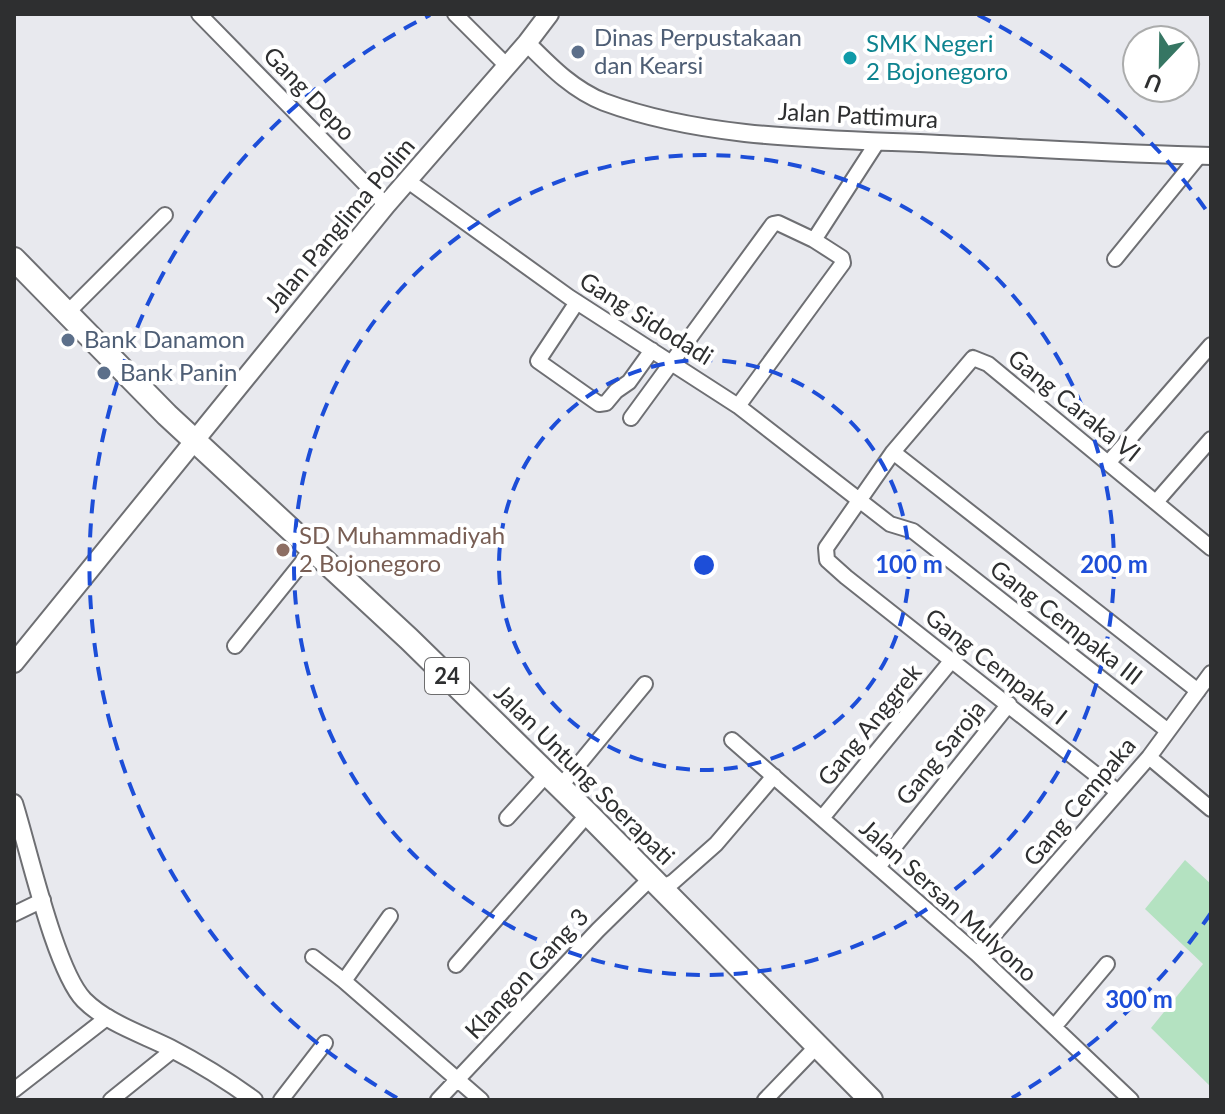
<svg xmlns="http://www.w3.org/2000/svg" width="1225" height="1114" font-family="Lato,sans-serif">
	<rect width="100%" height="100%" fill="#e8e9ee"/>
	<path fill="#b4e2c1" d="M1185,860L1211,884V1087L1151,1028L1203,964L1145,909Z"/>
	<g fill="none" stroke-linecap="round" stroke-linejoin="round">
		<g stroke="#6e6f73" stroke-width="18">
			<path id="minor" d="M199,14L386,205
				M455,14L506,65
				M408,181L569,297L738,406L890,524L913,531L1168,731
				M1115,259L1199,156
				M577,302L538,361L599,404L606,403L616,391L629,382L652,350
				M67,313L165,215
				M738,406L843,263L842,258L814,240
				M631,418L773,224L778,223L814,240L878,141
				M893,452L1198,691
				M1109,462L1211,345
				M1156,502L1211,439
				M235,646L313,549
				M732,740L977,954L1131,1100
				M1149,757L1211,809
				M560,787L645,684
				M1118,792L846,577L827,560L826,548L893,452L973,358L988,364L1211,548
				M507,818L547,774
				M822,818L952,660
				M878,867L1009,704
				M661,888L673,882L716,844L774,776
				M14,914L43,900
				M390,916L344,981L481,1100
				M977,954L1149,757L1211,673
				M313,957L344,981
				M456,965L588,814
				M1054,1027L1107,964
				M14,1090L108,1017
				M111,1100L173,1050
				M281,1100L325,1043
				M438,1100L598,930L650,879
				M765,1100L818,1045"/>
		</g>
		<g stroke="#6e6f73" stroke-width="20">
			<path id="tertiary" d="M527,43C550,66 573,90 604,102C707,140 830,139 939,144C1030,148 1120,154 1211,156
				M14,803C28,847 55,970 84,1000C107,1023 142,1034 170,1048C199,1063 228,1081 254,1100"/>
		</g>
		<g stroke="#6e6f73" stroke-width="22">
			<path id="secondary" d="M14,663L386,205L527,43L549,14"/>
		</g>
		<g stroke="#6e6f73" stroke-width="26">
			<path id="trunk" d="M14,259L167,415L409,639L588,814L871,1100"/>
		</g>
		<use href="#minor" stroke="#fff" stroke-width="14"/>
		<use href="#tertiary" stroke="#fff" stroke-width="16"/>
		<use href="#secondary" stroke="#fff" stroke-width="18"/>
		<use href="#trunk" stroke="#fff" stroke-width="22"/>
	</g>
	<g fill="none" stroke="#1d4ed8" stroke-width="4" stroke-dasharray="14 10">
		<circle cx="704" cy="565" r="205"/>
		<circle cx="704" cy="565" r="410"/>
		<path d="M1211 913A615 615 0 0 1 1012 1098M397 1098A615 615 0 0 1 430 15M978 15A615 615 0 0 1 1211 217"/>
	</g>
	<g fill="#5c6f8a" stroke="#fff" stroke-width="3">
		<circle cx="578" cy="52" r="8"/>
		<circle cx="68" cy="340" r="8"/>
		<circle cx="104" cy="373" r="8"/>
	</g>
	<circle fill="#0f9aa8" stroke="#fff" stroke-width="3" cx="850" cy="58" r="8"/>
	<circle fill="#8d6e63" stroke="#fff" stroke-width="3" cx="283" cy="550" r="8"/>
	<g text-anchor="middle" stroke-width="8" stroke-linejoin="round" paint-order="stroke">
		<rect fill="#fff" stroke="#6d6d6e" stroke-width="2" x="425" y="658" width="44" height="36" rx="6"/>
		<g font-size="22" font-weight="bold" fill="#2e2f30">
			<text x="447" y="684">24</text>
		</g>
		<g font-size="24" fill="#4e5e75" stroke="#fff" text-anchor="start">
			<text x="594" y="46">Dinas Perpustakaan<tspan x="594" dy="28">dan Kearsi</tspan></text>
			<text x="84" y="348">Bank Danamon</text>
			<text x="120" y="381">Bank Panin</text>
		</g>
		<g font-size="24" fill="#0d838f" stroke="#fff" text-anchor="start">
			<text x="866" y="52">SMK Negeri<tspan x="866" dy="28">2 Bojonegoro</tspan></text>
		</g>
		<g font-size="24" fill="#2e2f30" stroke="#fff">
			<text transform="translate(309 94) rotate(46)" y="8">Gang Depo</text>
			<text transform="translate(858 116) rotate(3)" y="8">Jalan Pattimura</text>
			<text transform="translate(340 225) rotate(-50)" y="8">Jalan Panglima Polim</text>
			<text transform="translate(646 319) rotate(32)" y="8">Gang Sidodadi</text>
			<text transform="translate(1074 406) rotate(39)" y="8">Gang Caraka VI</text>
			<text transform="translate(1066 623) rotate(38)" y="8">Gang Cempaka III</text>
			<text transform="translate(996 667) rotate(38)" y="8">Gang Cempaka I</text>
			<text transform="translate(870 725) rotate(-51)" y="8">Gang Anggrek</text>
			<text transform="translate(941 753) rotate(-51)" y="8">Gang Saroja</text>
			<text transform="translate(584 775) rotate(45)" y="8">Jalan Untung Soerapati</text>
			<text transform="translate(1080 802) rotate(-50)" y="8">Gang Cempaka</text>
			<text transform="translate(948 901) rotate(42)" y="8">Jalan Sersan Mulyono</text>
			<text transform="translate(527 974) rotate(-47)" y="8">Klangon Gang 3</text>
		</g>
		<g font-size="24" fill="#785e54" stroke="#fff" text-anchor="start">
			<text x="299" y="544">SD Muhammadiyah<tspan x="299" dy="28">2 Bojonegoro</tspan></text>
		</g>
	</g>
	<circle cx="704" cy="565" r="12" fill="#1d4ed8" stroke="#fff" stroke-width="4"/>
	<g font-size="24" text-anchor="middle" font-weight="bold" fill="#1d4ed8" stroke="#fff" stroke-width="8" stroke-linejoin="round" paint-order="stroke">
		<text x="909" y="573">100 m</text>
		<text x="1114" y="573">200 m</text>
		<text x="1139" y="1008">300 m</text>
	</g>
	<rect width="1225" height="1114" fill="none" stroke="#2e2f30" stroke-width="32"/>
	<g transform="translate(1161 64) rotate(202)"><circle r="38" fill="#ffffff" stroke="#abacac" stroke-width="2"/>
	<path d="M0-6L14 30L0 20L-14 30Z" fill="#367663"/>
	<text y="-12" font-size="22" font-weight="bold" text-anchor="middle" fill="#2e2f30">U</text>
	</g>
</svg>
